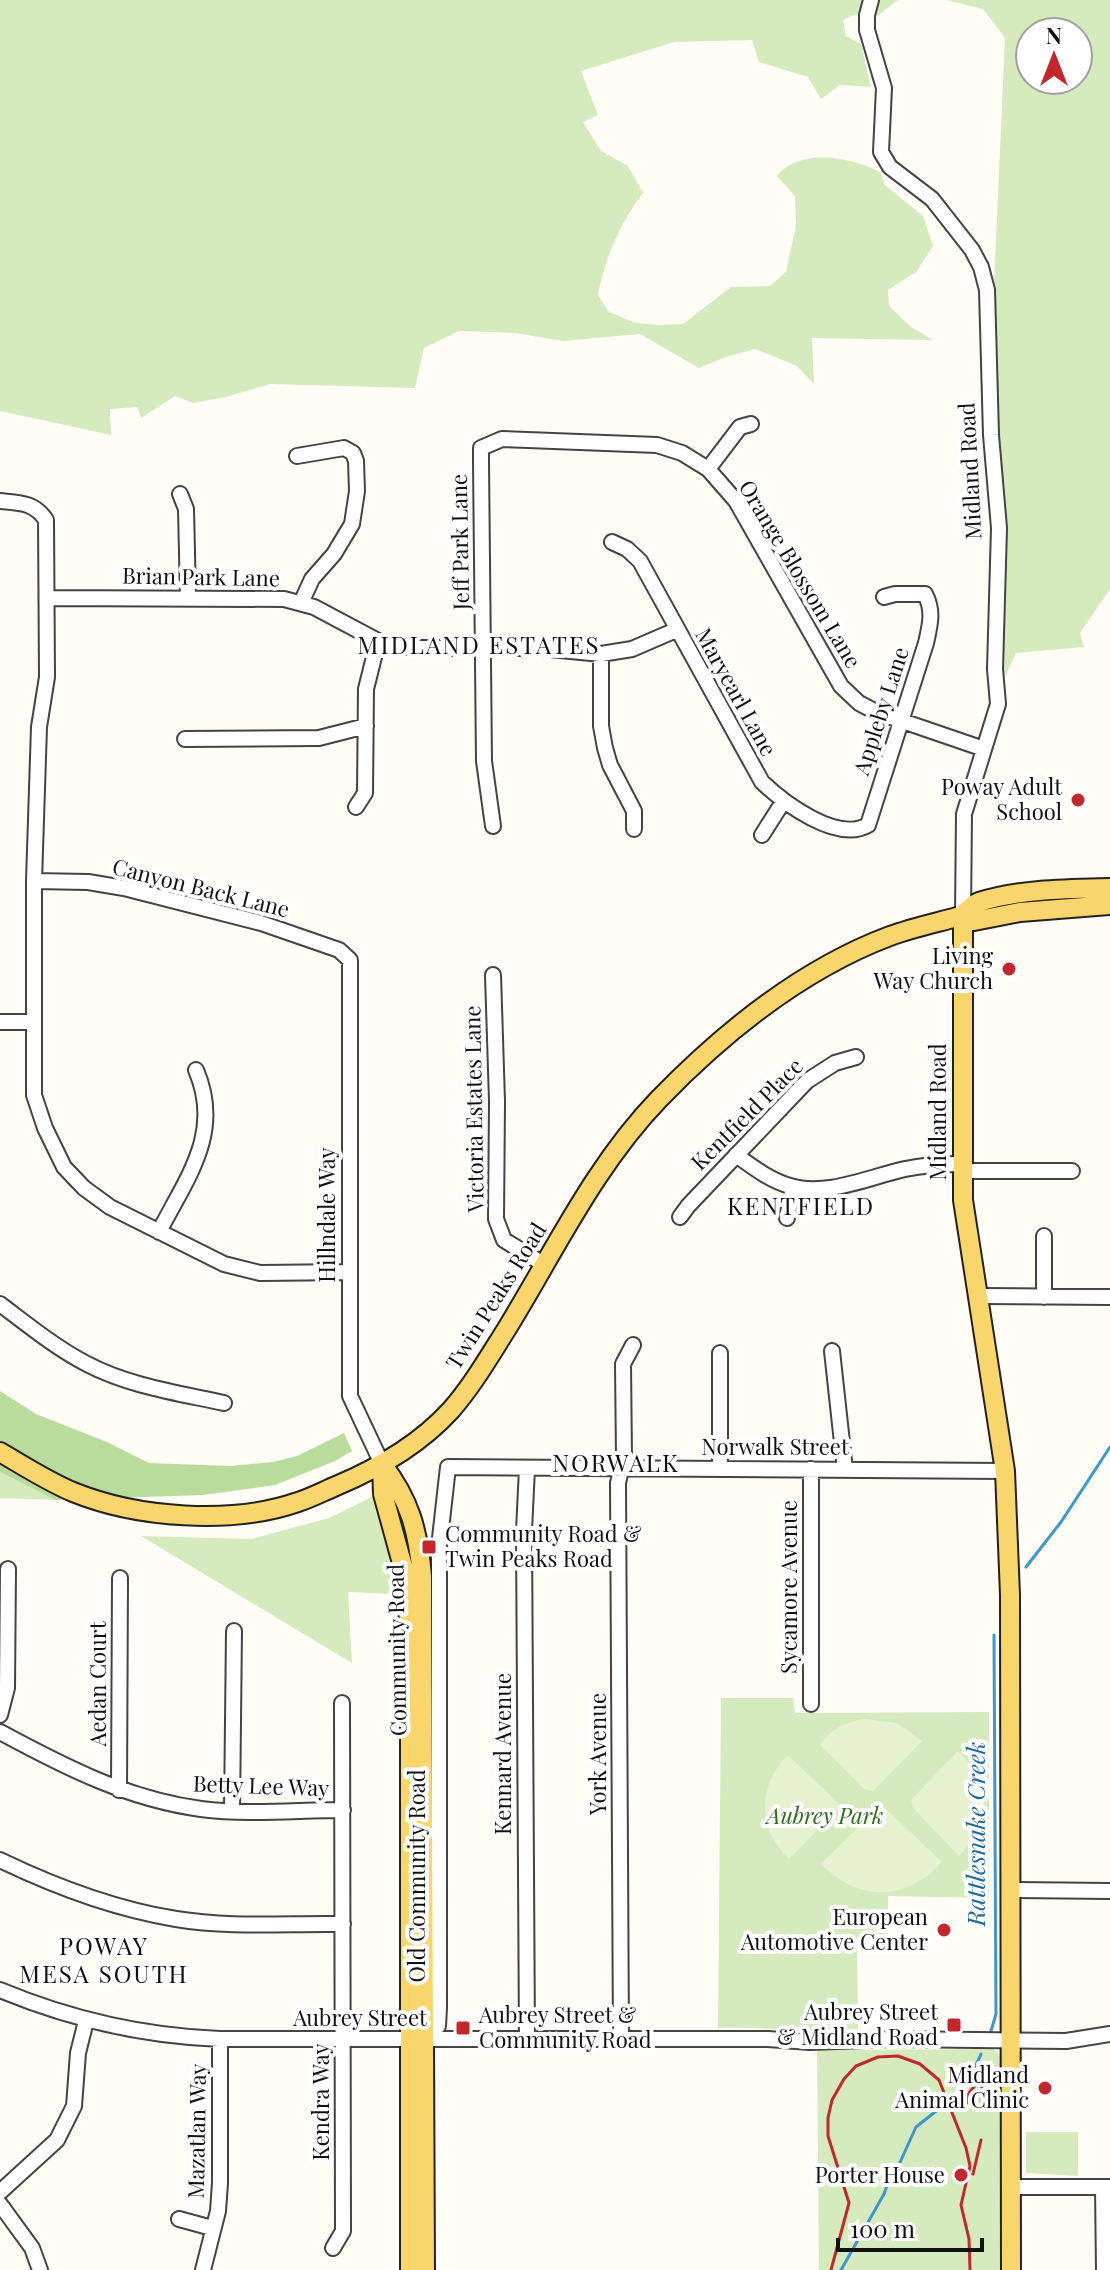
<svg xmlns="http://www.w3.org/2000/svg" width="1110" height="2270" font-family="'Playfair Display',serif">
	<rect width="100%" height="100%" fill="#fffdf5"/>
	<path fill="#d5ebbd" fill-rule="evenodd" d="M0,0H898L875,18L857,14L843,20L846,36L861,44L871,87L840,85L821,99L808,77L759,62L752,40L674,42L581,71L598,115L583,122L601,151L628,166L643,193C620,223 605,258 598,295L609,312L636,323L660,325L683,324L731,287L770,286L786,272L796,226L795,196L777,176C799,147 854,157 881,173L885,185L923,216L933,246L916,272L888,290L889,306L911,327L933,340L812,338L814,384L797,366L755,349L726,357L699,368L640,334L563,341L515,333L459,331L424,348L415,388L270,384L226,397L193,403L175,396L141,418L137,407L110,409L111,435L0,411Z
		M946,0H1110V589L1080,633L1084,647L1016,653L1000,688L993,306L1005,38L983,9ZM1030,32H1078V80H1030Z
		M0,1472L55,1500L0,1498Z
		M372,1497L389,1557L393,1594L348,1592L352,1663L141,1536L251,1539L329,1518Z
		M721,1698H793L795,1713L989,1712V1898L888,1896V1937L857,1938L858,2031C813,2032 765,2027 718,2028Z
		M993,2049L1002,2056L1004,2270H819L817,2050Z
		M1026,2132H1078V2176L1026,2173Z"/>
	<path fill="#b9dc9c" d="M0,1391L36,1414L107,1442L149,1463L231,1466L273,1462L297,1456L344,1433L352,1451L335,1461L275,1485L203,1495L55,1500L0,1472Z"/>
	<path fill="#e6f2cf" d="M865,1719L897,1723L922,1741L873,1791L864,1789L820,1745C830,1729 847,1721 865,1719Z
		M958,1751C992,1784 992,1822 959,1856L913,1808L911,1800Z
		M788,1755L837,1802L839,1808L789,1859C757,1829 757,1786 788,1755Z
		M879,1807H884L942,1862C906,1902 859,1902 821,1864Z"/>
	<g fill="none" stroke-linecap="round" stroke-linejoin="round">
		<path stroke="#3f96cf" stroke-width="3" d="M1026,1567L1061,1522L1110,1447
			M991,2031L996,2014L994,1635
			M841,2270L884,2194L889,2180L897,2169L916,2127L959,2093L970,2078L981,2054"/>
		<g stroke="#444" stroke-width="18">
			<path id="minor" d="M871,0L867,15V30L884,88L881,152L890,167L932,199L972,250L981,267L987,290L991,435L999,528L995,669L998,704L964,814L963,915
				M297,456L344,448L353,453L356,461L357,491L352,524L334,554L312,579L301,603
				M708,469L740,427L751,424
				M180,494L186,509L188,597
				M0,501C20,503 34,502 46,520L47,677L39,727L34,881V1095L45,1128L64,1167L84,1188L110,1207L224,1264L260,1273L349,1272
				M612,542L627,549L640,561L762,782C784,803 837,843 868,825L926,643C930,625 934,611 925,594H895L884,597
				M47,598L284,599L314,607L378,641L414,648H540L601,654L632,649L676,630
				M601,654V726L605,748L610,765L634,811V829
				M185,739L319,738L366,726
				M356,807L365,793L366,689L378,641
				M493,826L484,761L481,461V448L502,439L657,445L682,453L708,469L736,501L841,686L859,703L876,712L984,749
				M762,835L783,802
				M34,881L88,882L124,888L261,923L339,950L350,960V1396L382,1464
				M493,975L497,1101L496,1219L504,1240L545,1265
				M0,1022H34
				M736,1155C753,1167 769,1180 790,1186C827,1197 869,1177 905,1169C924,1165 942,1164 961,1164
				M961,1171H1072
				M680,1217L688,1206L807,1081L835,1063L856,1057
				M787,1218L793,1187
				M159,1232C187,1177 223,1133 196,1070
				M1044,1236V1297
				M978,1296L1110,1297
				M0,1304C28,1325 56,1348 87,1364C129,1386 178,1393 224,1403
				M832,1351L845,1470
				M527,1468L524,1531L527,2041
				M720,1469V1353
				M811,1469V1704
				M0,1715L7,1688L8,1569
				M0,1732C65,1767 127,1799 201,1809C247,1815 297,1810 343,1810
				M119,1790L120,1578
				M232,1811L234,1631
				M0,1860C56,1887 115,1909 176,1919C230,1928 288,1923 343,1924
				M1011,1890L1110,1891
				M0,1990C72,2020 142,2036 220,2039H768L810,2042L893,2039L1066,2041L1110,2034
				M424,2040L438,2026L439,2008V1547L448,1467L1005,1471
				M621,2040L618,1483L624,1457L623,1364L633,1345
				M1011,2187H1110
				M1103,2187L1104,2270
				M0,2192L57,2140L74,2106L78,2053L86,2021
				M0,2204L32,2248L40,2270
				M179,2219L212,2228
				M333,2248L343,2231L342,1703
				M203,2270L218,2211L220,2183V2039"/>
		</g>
		<g stroke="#222" stroke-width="22">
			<path id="major" d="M963,915V1200L1005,1471L1010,1595L1011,2270
				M963,915L974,921L1020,912L1110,905
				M0,1452C24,1466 47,1481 73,1492C137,1518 232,1525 298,1502C311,1498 324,1491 336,1486C379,1468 420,1444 451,1410C472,1386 489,1357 506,1330C554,1252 595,1165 659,1099C724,1032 802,969 890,936C912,928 935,923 957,917C966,914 970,905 979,902C1020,889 1068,889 1110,888
				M382,1464C410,1500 418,1531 422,1576L425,2270
				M382,1464L383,1494L405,1574L410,1632V2270"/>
		</g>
		<use href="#minor" stroke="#fff" stroke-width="14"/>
		<use href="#major" stroke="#f9d66b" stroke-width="18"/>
		<path stroke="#c4262e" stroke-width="3" d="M966,2106L969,2093L977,2083
			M981,2106L982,2086
			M973,2174L981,2140
			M831,2270L849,2203L828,2136V2118L832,2100L844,2079L856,2066L878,2057L898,2056L920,2064L939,2080L966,2148L970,2166L961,2205L969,2239L970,2270"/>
	</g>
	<g fill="#c4262e" stroke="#fff" stroke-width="3">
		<circle cx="1078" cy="800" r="8"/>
		<circle cx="1009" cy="969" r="8"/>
		<rect x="421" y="1539" width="16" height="16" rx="4"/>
		<circle cx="944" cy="1930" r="8"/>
		<rect x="946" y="2017" width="16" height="16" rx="4"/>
		<rect x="455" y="2020" width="16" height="16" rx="4"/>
		<circle cx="1045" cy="2088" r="8"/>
		<circle cx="961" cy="2175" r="8"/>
	</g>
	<g text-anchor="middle" stroke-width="8" stroke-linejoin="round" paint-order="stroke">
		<g font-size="22" fill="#111" stroke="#fff">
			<text transform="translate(970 471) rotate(-93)" y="8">Midland Road</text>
			<text transform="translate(460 542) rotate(-91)" y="8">Jeff Park Lane</text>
			<text transform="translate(800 574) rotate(59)" y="8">Orange Blossom Lane</text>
			<text transform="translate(201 577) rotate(1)" y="8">Brian Park Lane</text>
			<text transform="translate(736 692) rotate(61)" y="8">Maryearl Lane</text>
			<text transform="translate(881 711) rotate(-72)" y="8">Appleby Lane</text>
			<text transform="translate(201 888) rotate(14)" y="8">Canyon Back Lane</text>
			<text transform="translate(474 1109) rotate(-91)" y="8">Victoria Estates Lane</text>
			<text transform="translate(938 1112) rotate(-90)" y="8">Midland Road</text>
			<text transform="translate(747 1114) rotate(-45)" y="8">Kentfield Place</text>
			<text transform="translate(327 1215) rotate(-90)" y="8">Hillndale Way</text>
			<text transform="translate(496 1296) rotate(-58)" y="8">Twin Peaks Road</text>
			<text x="775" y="1455">Norwalk Street</text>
			<text transform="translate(789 1587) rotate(-90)" y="8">Sycamore Avenue</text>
			<text transform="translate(397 1650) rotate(-91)" y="8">Community Road</text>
			<text transform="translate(98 1684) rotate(-90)" y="8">Aedan Court</text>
			<text transform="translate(503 1754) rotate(-90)" y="8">Kennard Avenue</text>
			<text transform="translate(598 1754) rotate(-90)" y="8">York Avenue</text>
			<text transform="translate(261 1786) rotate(2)" y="8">Betty Lee Way</text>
			<text transform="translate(417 1876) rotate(-90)" y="8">Old Community Road</text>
			<text x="360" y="2026">Aubrey Street</text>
			<text transform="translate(321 2102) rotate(-90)" y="8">Kendra Way</text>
			<text transform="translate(197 2131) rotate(-89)" y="8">Mazatlan Way</text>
		</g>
		<g font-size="22" fill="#111" stroke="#fff" text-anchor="end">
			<text x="1062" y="795">Poway Adult<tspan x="1062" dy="25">School</tspan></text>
			<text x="993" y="964">Living<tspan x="993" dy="25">Way Church</tspan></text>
			<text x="445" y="1542" text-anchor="start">Community Road &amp;<tspan x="445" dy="25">Twin Peaks Road</tspan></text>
			<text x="928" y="1925">European<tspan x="928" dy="25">Automotive Center</tspan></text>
			<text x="938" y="2020">Aubrey Street<tspan x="938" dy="25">&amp; Midland Road</tspan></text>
			<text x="479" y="2023" text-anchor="start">Aubrey Street &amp;<tspan x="479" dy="25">Community Road</tspan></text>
			<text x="1029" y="2083">Midland<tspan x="1029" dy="25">Animal Clinic</tspan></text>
			<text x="945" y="2183">Porter House</text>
		</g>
		<g font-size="22" font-style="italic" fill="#2f6b1f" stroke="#fff">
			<text x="825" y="1824">Aubrey Park</text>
		</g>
		<g font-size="24" letter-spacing="2" fill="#111" stroke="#fff">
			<text x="479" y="654">MIDLAND ESTATES</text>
			<text x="801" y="1215">KENTFIELD</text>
			<text x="616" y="1472">NORWALK</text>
			<text x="104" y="1955">POWAY<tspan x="104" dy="28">MESA SOUTH</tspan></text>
		</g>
		<g font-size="24" font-style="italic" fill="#1768a6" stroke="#fff">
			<text transform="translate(977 1834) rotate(-90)" y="8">Rattlesnake Creek</text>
		</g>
	</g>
	<g transform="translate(1054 56)"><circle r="38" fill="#ffffff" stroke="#a0a0a0" stroke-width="2"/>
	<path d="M0-6L14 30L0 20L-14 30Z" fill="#c4262e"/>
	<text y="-12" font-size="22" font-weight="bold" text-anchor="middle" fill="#111111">N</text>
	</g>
	<path d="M838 2238v12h144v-12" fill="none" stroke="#111111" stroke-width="4"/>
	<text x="850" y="2238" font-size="24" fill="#111111" stroke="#ffffff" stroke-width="6" paint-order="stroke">100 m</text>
</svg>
